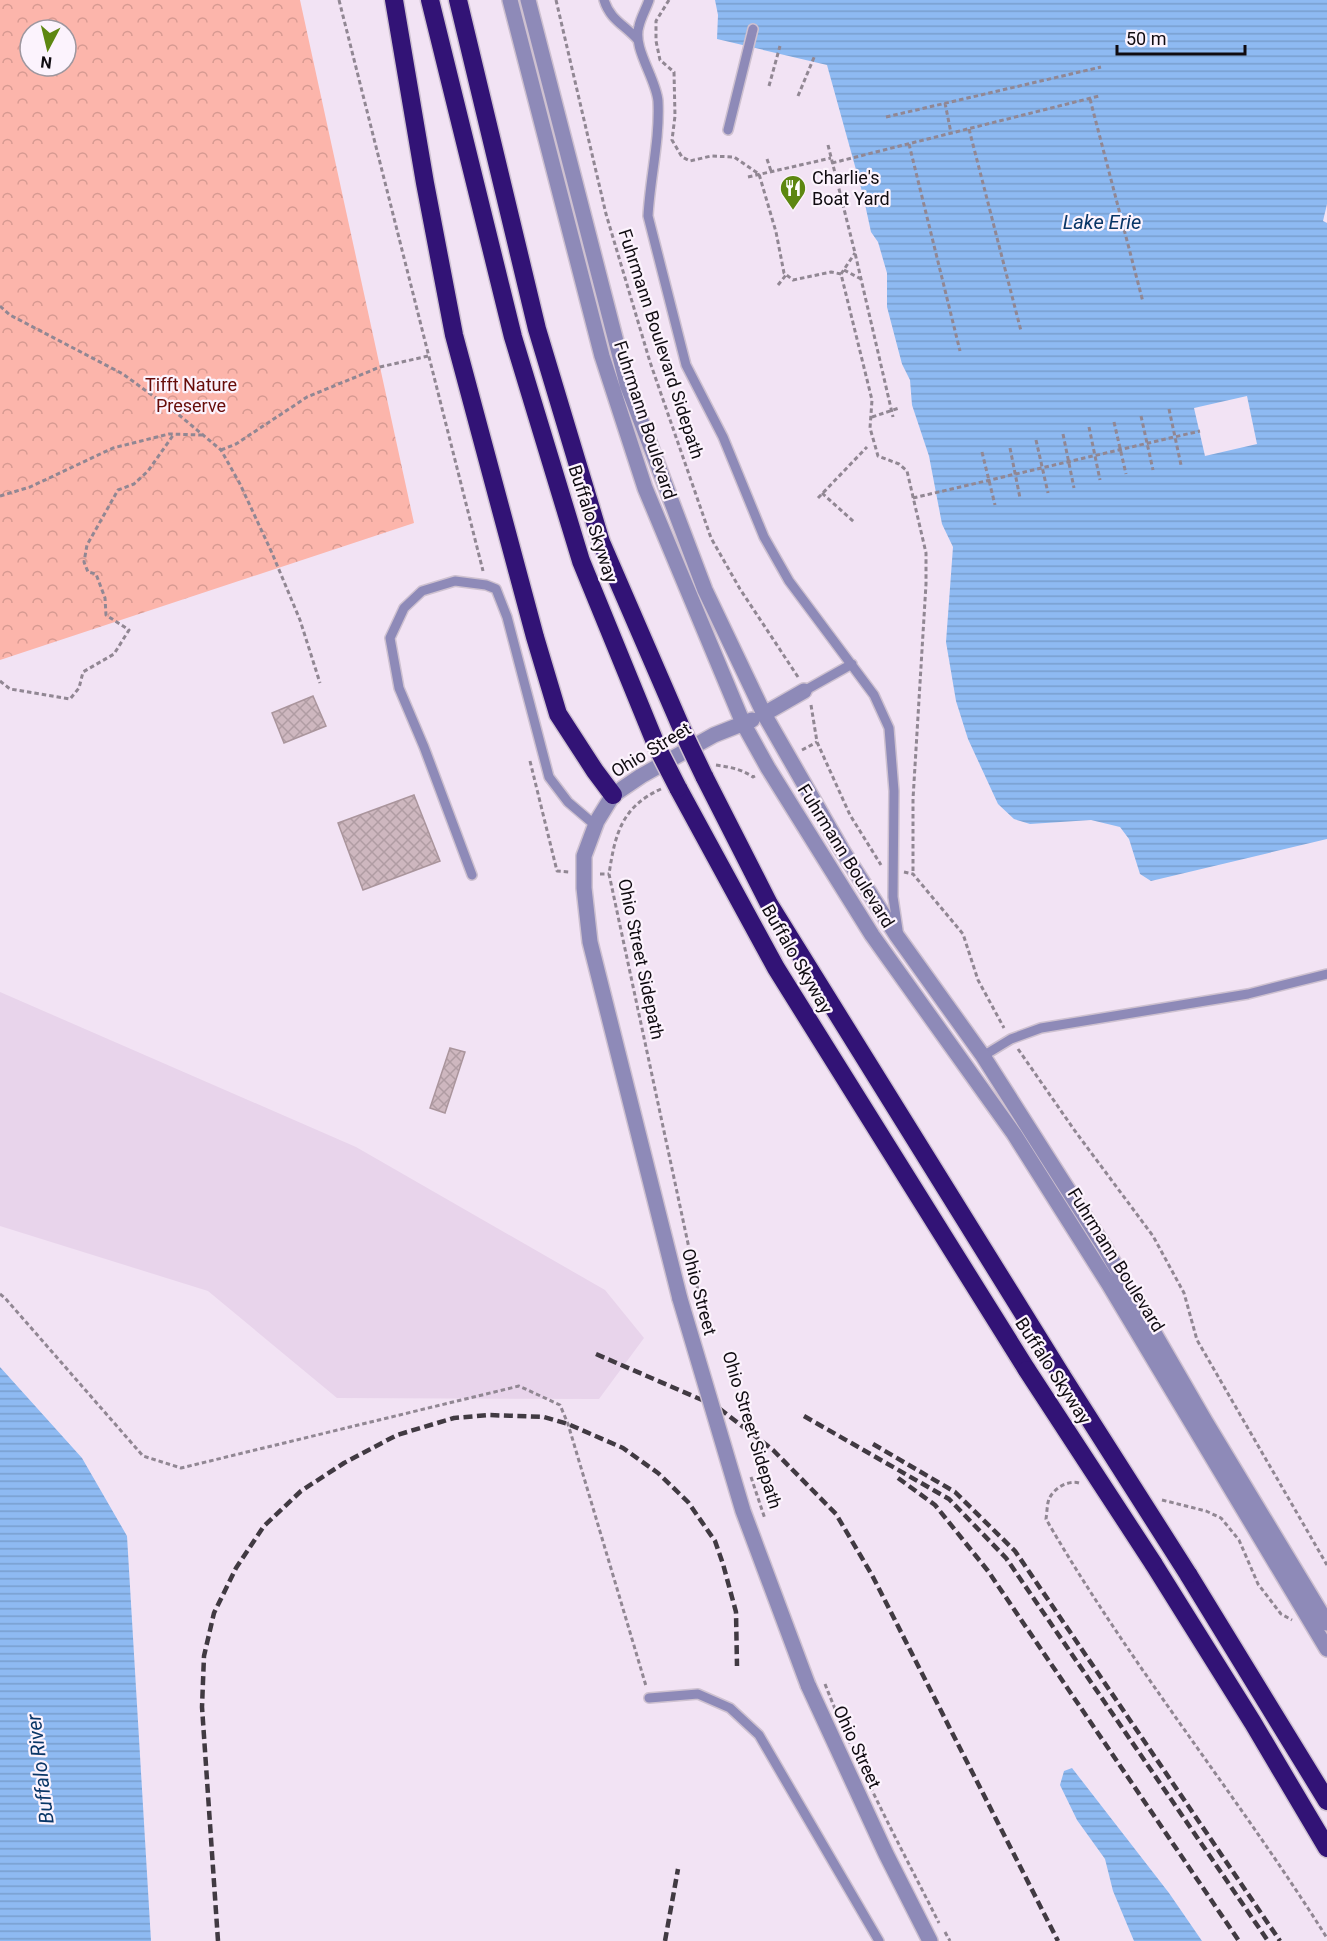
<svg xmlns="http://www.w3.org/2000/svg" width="1327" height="1941" font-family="Roboto,sans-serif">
	<defs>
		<pattern id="park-crowns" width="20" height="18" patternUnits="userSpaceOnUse" patternTransform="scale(1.5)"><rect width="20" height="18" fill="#fcb5ab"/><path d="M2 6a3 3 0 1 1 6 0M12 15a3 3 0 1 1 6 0" fill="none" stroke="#d79a92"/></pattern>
		<pattern id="water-rules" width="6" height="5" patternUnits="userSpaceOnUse" patternTransform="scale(1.5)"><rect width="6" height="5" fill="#8ebaf2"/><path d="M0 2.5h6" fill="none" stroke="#799fce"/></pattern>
		<pattern id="building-cross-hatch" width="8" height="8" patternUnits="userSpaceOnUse" patternTransform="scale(1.5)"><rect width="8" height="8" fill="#ceb7bf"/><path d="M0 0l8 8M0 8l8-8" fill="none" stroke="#b09ca3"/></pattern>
	</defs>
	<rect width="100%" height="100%" fill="#f2e3f4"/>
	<path fill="#e8d4eb" d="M0,992L356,1147L605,1290L644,1338L599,1399L337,1398L208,1291L0,1226Z"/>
	<path fill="url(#park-crowns)" fill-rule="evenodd" d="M0,0H300L414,523L0,660ZM30,30H66V66H30Z"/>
	<path fill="url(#water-rules)" d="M715,0H1327V204L1323,221L1327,223V839L1151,881L1140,874L1129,839L1120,827L1091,820L1030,824L1014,819L998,804L968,739L956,701L946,642L953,547L942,524L929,456L912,405L910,380L902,364L887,307V273L878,242L871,232L863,195L827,65L717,39L718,15Z
		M0,1367L82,1458L127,1536L151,1941H0Z
		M1072,1768L1169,1893L1202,1941H1134L1113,1891L1105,1859L1077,1820L1060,1785L1064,1771Z"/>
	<path fill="#f2e3f4" d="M1247,396L1257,444L1205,456L1194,408Z"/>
	<path fill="url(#building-cross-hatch)" stroke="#aa959c" stroke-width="1.5" d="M313,696L326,726L284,743L272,713Z
		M414,795L440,861L363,890L338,823Z
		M450,1048L465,1052L445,1113L430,1108Z"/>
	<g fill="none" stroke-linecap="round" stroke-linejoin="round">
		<g stroke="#cec1d0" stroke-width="12">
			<path id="service" d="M604,0C610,20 625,25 638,40
				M649,0C646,9 641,17 639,26C632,48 656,78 658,101C660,140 650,178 648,216L686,365L723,437L764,537L789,581L874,695L889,728L894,791L893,897L898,930
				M728,130L753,29
				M804,691L852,664
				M472,875L424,747L399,688L390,638L404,608L422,591L455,581L486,585L496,589L507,617L549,777L568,802L595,825
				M983,1056L1011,1039L1041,1028L1248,994L1327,974
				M649,1698L698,1694L730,1708L759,1735L879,1941"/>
		</g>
		<g stroke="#cec1d0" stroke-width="18">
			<path id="minor" d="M764,714L804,691"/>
		</g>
		<g stroke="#cec1d0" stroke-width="18">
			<path id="tertiary" d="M510,0L602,356L645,488L743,723L768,768L872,935L1014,1134L1108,1283L1327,1649
				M528,0L627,384L705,590L764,714L842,850L897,936L983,1056L1105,1248L1205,1421L1327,1623
				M680,1299L590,942L584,888V856L597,821L613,795L641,776L714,735L752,720
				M808,1685L886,1854L930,1941"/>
		</g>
		<g stroke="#cec1d0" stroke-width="21">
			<path id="motorway" d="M394,0L425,183L454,335L535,637L558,714L595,771L613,795
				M430,0L513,337L581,561L657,747
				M458,0L537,329L601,542L684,734
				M704,776L769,904L1062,1376
				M678,788L776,968L1027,1370
				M1153,1563L1253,1723L1327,1848
				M1188,1574L1327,1801"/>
		</g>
		<path stroke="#918793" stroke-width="3" stroke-dasharray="4.5 3" stroke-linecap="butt" d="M339,0L483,571
			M556,0L606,214L650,362L711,538L740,589L798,677
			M669,0L656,21V41L660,60L674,72L675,116L672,140L682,157L690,161L711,156L734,157L759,174L776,232L784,273L793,280L831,272L841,274L872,400L870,428L878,456L899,464L907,471L926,553V584L913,799V874
			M769,86L780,46
			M798,96L815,55
			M1090,99L1143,302
			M945,103L951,133
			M886,117L1101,67
			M969,129L1021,331
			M909,144L960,351
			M828,145L855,253L893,417
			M767,159L771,171
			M832,163L1099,96
			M748,177L831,158
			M844,270L861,279
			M841,274L855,253
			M778,285L786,275
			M0,306L10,315L123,374L179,415L221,450L240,484L272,553L300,620L320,683
			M1169,409L1181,465
			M1141,416L1153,470
			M872,417L899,408
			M1114,422L1126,474
			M1089,427L1100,480
			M1063,434L1074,488
			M1036,440L1048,493
			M1010,448L1020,498
			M221,450L236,444L307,397L380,367L428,356
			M982,452L995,505
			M822,493L854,522
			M0,496L30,487L113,448L169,434L202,435
			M818,498L867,447
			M913,498L1200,431
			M0,681L10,689L70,699L79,688L83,672L114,654L129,630L106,615L105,598L96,574L88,572L84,562L87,545L118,490L134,484L148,471L174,434
			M811,705L817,742L850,815L881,865
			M802,750L817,742
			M530,761L557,871L569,872
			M716,765C730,767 741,769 753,777L755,776
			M661,789C621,807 615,835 609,874L702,1309
			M904,872L913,874L963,934L978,980L1004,1028
			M600,874H609
			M1018,1049L1075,1131L1153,1236L1184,1293L1197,1340L1327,1565
			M0,1294L5,1298L143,1456L181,1468L519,1386L560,1405L568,1424L646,1686
			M1079,1483C1068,1480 1054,1488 1049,1499C1047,1504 1047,1513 1046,1519C1130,1665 1238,1796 1327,1938
			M1162,1500L1206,1511L1221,1518L1239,1540L1258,1584L1281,1614L1292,1620
			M945,1932L950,1941"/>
		<use href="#service" stroke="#8e8ab8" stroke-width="9"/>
		<use href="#minor" stroke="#8e8ab8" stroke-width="15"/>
		<use href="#tertiary" stroke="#8e8ab8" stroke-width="15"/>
		<use href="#motorway" stroke="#321376" stroke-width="18"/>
		<path stroke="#413a42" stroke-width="4.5" stroke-dasharray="9 4.5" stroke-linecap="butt" d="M596,1354L716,1406L773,1450L836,1514L872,1575L1058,1941
			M804,1416L949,1499L1006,1558L1268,1941
			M873,1444L955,1492L1015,1551L1280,1941
			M898,1478L935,1505L988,1571L1239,1941
			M218,1941L202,1707L204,1656L214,1613L236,1568L264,1526L301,1491L344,1463L397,1435L454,1418L489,1415L544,1417L568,1424L623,1448L658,1473L688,1502L715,1541L723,1564L736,1612L737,1666
			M665,1941L678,1869"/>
		<g stroke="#cec1d0" stroke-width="18" stroke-linecap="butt">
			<path id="tertiary-bridge" d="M680,1299L743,1511L808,1685"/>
		</g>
		<g stroke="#cec1d0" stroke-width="21" stroke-linecap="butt">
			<path id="motorway-bridge" d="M684,734L704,776
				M657,747L678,788
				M1027,1370L1153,1563
				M1062,1376L1188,1574"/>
		</g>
		<path stroke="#918793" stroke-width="3" stroke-dasharray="4.5 3" stroke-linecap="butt" d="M702,1309L707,1327
			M751,1477L765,1519
			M825,1684C857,1766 899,1844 939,1923"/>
		<use href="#tertiary-bridge" stroke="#8e8ab8" stroke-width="15"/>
		<use href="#motorway-bridge" stroke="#321376" stroke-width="18"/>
	</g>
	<defs>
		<g id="restaurant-pin" transform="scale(1.35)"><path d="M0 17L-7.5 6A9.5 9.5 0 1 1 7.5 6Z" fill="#5d8711" stroke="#fcf3fd"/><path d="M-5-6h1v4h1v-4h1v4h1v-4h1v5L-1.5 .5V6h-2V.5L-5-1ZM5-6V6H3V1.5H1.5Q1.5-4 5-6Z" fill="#fff"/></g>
	</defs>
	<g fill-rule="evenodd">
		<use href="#restaurant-pin" x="793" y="188"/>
	</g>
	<g text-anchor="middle" stroke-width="4.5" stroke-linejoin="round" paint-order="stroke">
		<g font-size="18" fill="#100c11" stroke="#fcf3fd" text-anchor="start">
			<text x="812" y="184">Charlie's<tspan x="812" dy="21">Boat Yard</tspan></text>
		</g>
		<g font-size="18" fill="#100c11" stroke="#fcf3fd">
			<text transform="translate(661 344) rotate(72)" y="6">Fuhrmann Boulevard Sidepath</text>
			<text transform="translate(645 420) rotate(72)" y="6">Fuhrmann Boulevard</text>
			<text transform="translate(593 524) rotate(72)" y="6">Buffalo Skyway</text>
			<text transform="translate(651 750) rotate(-31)" y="6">Ohio Street</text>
			<text transform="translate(846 856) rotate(58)" y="6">Fuhrmann Boulevard</text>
			<text transform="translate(641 959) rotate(78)" y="6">Ohio Street Sidepath</text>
			<text transform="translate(797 959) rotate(60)" y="6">Buffalo Skyway</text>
			<text transform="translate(1116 1260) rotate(58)" y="6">Fuhrmann Boulevard</text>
			<text transform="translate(699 1292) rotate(75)" y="6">Ohio Street</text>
			<text transform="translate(1053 1371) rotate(57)" y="6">Buffalo Skyway</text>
			<text transform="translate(752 1430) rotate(73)" y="6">Ohio Street Sidepath</text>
			<text transform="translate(857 1747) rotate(65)" y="6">Ohio Street</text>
		</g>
		<g font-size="18" fill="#670c09" stroke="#fcf3fd">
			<text x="191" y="391">Tifft Nature<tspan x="191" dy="21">Preserve</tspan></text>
		</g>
		<g font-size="20" font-style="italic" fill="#093667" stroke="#fcf3fd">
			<text x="1102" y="229">Lake Erie</text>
			<text transform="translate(40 1769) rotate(-97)" y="7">Buffalo River</text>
		</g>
	</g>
	<g transform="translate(48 48) rotate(187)"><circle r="28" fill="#fcf3fd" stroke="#9e979f" stroke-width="1.5"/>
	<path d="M0-4.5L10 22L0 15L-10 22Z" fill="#5d8711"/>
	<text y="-9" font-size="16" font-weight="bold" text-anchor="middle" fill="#100c11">N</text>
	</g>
	<path d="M1117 45v9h128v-9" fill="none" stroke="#100c11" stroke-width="3"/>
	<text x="1126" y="45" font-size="18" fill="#100c11" stroke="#fcf3fd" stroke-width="4.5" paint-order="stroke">50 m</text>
</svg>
